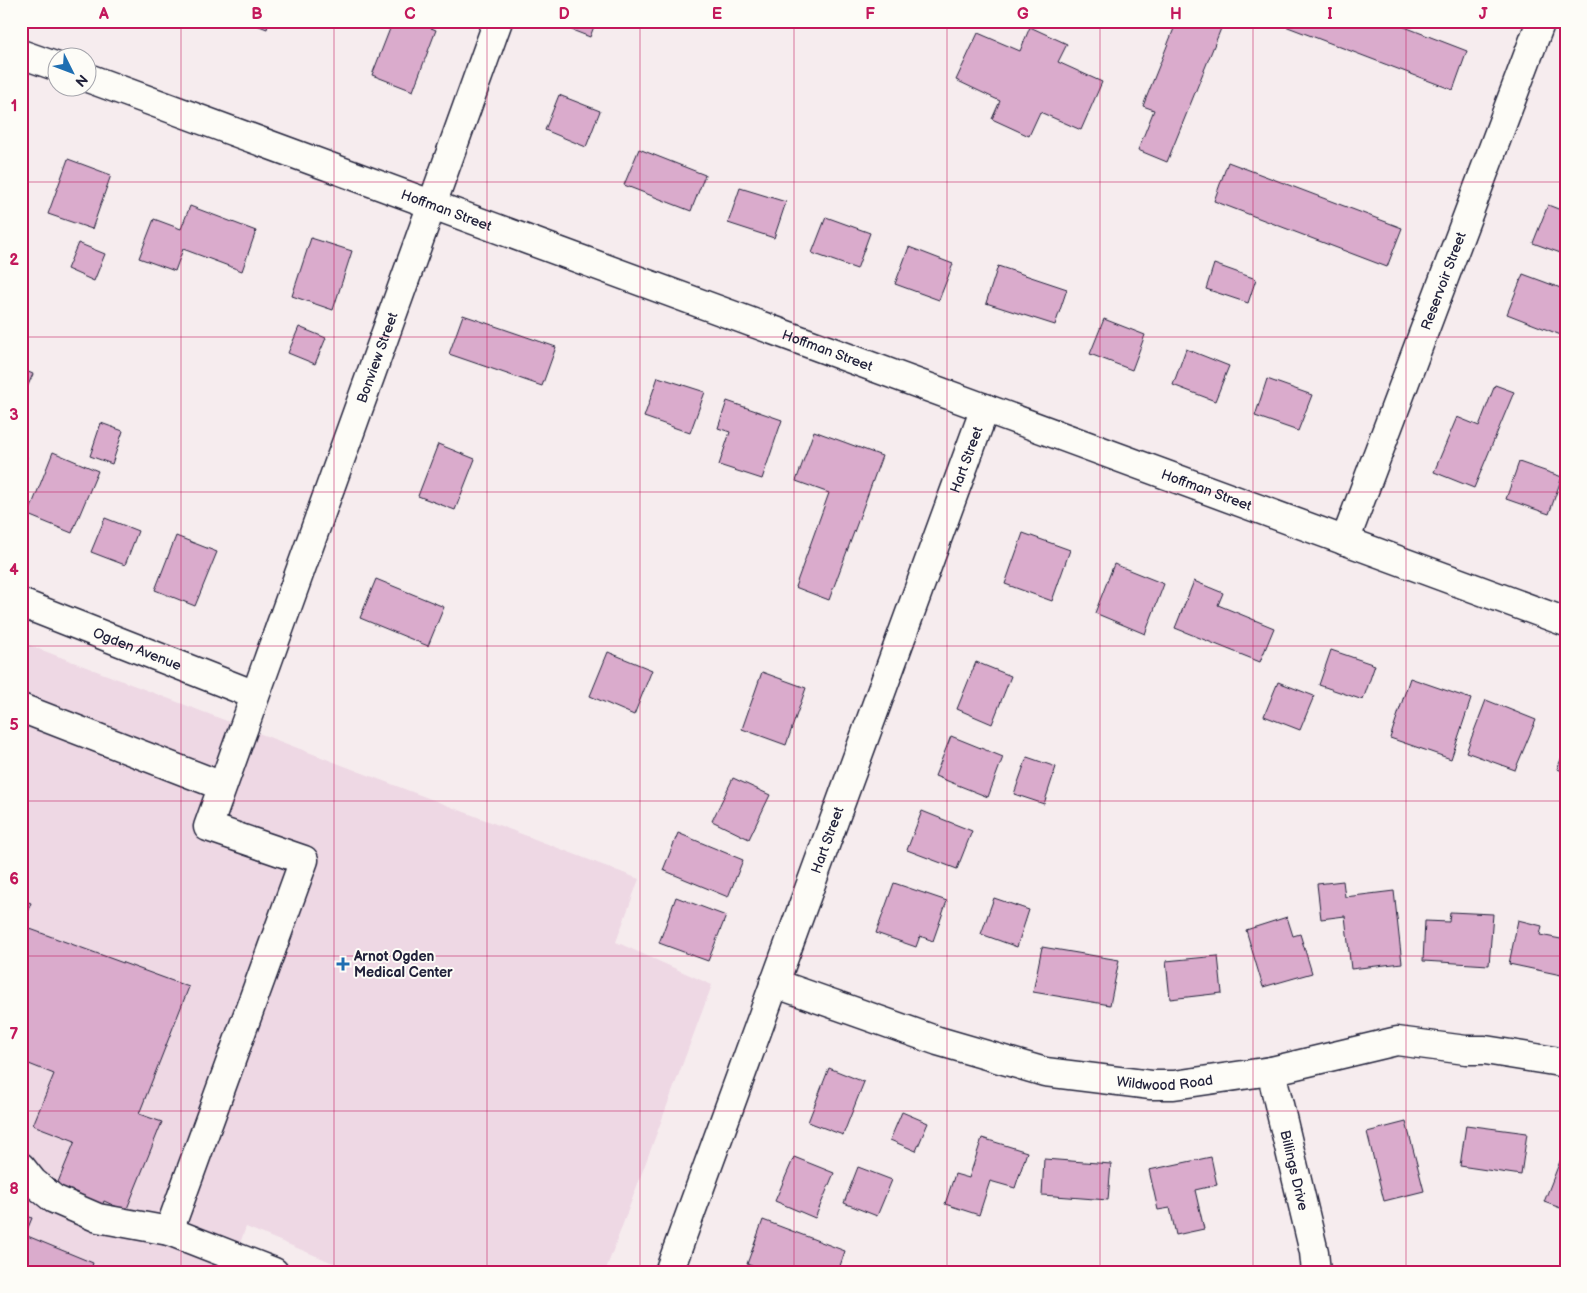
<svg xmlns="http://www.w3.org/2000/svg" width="1587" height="1293" font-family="'Balsamiq Sans',sans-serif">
	<rect width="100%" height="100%" fill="#f6ecee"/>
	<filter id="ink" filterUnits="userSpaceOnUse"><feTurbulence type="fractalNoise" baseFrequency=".02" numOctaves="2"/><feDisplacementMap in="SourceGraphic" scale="10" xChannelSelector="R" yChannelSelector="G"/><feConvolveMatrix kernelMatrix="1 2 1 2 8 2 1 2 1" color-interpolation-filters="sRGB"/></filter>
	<g filter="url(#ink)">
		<path fill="#eed8e4" d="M21,642L639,879L616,942L712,985L605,1272H355L246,1227L229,1272H21Z"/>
		<path fill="#daabcc" stroke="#22223b" d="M246,21H269L267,29Z
			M393,21H419L418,23L436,30L413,91L372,75Z
			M561,21H596L590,37L559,25Z
			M1177,21H1224L1167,162L1138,150L1154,110L1143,106Z
			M1281,21H1389L1467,51L1453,90L1280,24Z
			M1030,27L1067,44L1058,62L1102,82L1081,130L1040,112L1029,136L992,119L1000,101L956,80L978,33L1020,51Z
			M559,95L600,111L586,147L545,130Z
			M639,149L705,175L691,211L624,185Z
			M68,159L111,175L92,229L48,214Z
			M1228,162L1402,228L1387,267L1214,201Z
			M740,188L786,202L774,238L728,223Z
			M1548,205L1566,212V255L1533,243Z
			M190,206L256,231L242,271L183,249L175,271L139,258L154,219L181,229Z
			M826,217L870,233L857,269L812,253Z
			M311,238L352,251L333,310L292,296Z
			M78,243L105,254L94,281L67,269Z
			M909,247L953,264L939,300L895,284Z
			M1214,264L1256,279L1248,303L1206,289Z
			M998,266L1067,289L1055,325L986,303Z
			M1523,274L1566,290V337L1507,314Z
			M463,315L556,347L542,386L449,354Z
			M1104,319L1145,335L1132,370L1090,354Z
			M299,327L326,338L315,364L288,353Z
			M1186,349L1229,366L1215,401L1173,385Z
			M21,369L33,374L21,401Z
			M658,377L705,392L690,433L644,417Z
			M1267,379L1312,395L1298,431L1255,416Z
			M1495,385L1514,392L1474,488L1434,472L1457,417L1479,426Z
			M727,401L782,420L762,479L719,465L730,432L718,428Z
			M101,423L123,431L112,464L90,456Z
			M814,431L882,456L829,600L795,587L829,493L796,481Z
			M438,444L475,459L455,510L418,496Z
			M53,452L98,471L72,533L28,515Z
			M21,455L27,457L21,471Z
			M1519,462L1562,477L1549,514L1506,499Z
			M105,518L138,531L125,565L91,552Z
			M1023,533L1070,550L1052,601L1005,584Z
			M176,536L217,552L195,606L155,590Z
			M1114,564L1164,584L1145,634L1095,613Z
			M376,579L444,607L428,646L360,618Z
			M1194,581L1223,593L1218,605L1274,628L1260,662L1175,628Z
			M1331,650L1375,665L1363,700L1319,685Z
			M608,652L652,670L634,715L590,696Z
			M976,662L1011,676L992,724L957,709Z
			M762,672L806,688L786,745L742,729Z
			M1410,678L1471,699L1451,759L1390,738Z
			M1278,682L1314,696L1300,730L1264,716Z
			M1486,700L1536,720L1515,770L1466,752Z
			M951,736L1003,757L988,797L935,776Z
			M1566,747V772L1557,769Z
			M1027,757L1056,767L1044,804L1014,794Z
			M733,778L770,795L749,839L712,821Z
			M922,811L972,831L957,869L907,850Z
			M678,833L743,860L728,897L663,870Z
			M1343,881L1345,897L1394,891L1402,963L1351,969L1345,916L1321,919L1317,884Z
			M894,883L947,901L933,941L920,936L916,947L876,933Z
			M676,897L726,916L708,961L659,943Z
			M994,898L1029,910L1017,947L981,934Z
			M21,899L31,903L22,926L189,987L139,1114L162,1122L126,1211L104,1201L102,1206L56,1187L75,1141L33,1125L54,1074L29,1064L21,1083Z
			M1450,912L1493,914L1489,965L1423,961L1425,921L1449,922Z
			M1287,917L1293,936L1300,934L1312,973L1263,987L1246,930Z
			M1518,920L1542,926L1540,935L1566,940V976L1509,964Z
			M1042,947L1119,960L1110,1005L1033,992Z
			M1218,956L1222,993L1170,999L1166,961Z
			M829,1068L864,1082L843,1135L808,1122Z
			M902,1112L928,1123L916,1151L890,1140Z
			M1406,1122L1424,1191L1384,1201L1367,1132Z
			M1466,1125L1527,1133L1521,1175L1460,1166Z
			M982,1138L1027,1152L1015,1188L990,1181L979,1215L945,1204L955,1174L969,1178Z
			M1566,1146V1210L1544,1202Z
			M794,1157L834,1173L815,1218L775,1201Z
			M1211,1157L1217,1185L1195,1190L1204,1229L1176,1235L1170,1208L1158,1210L1149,1170Z
			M1044,1159L1111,1164L1108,1200L1042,1195Z
			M858,1167L892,1180L877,1216L844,1203Z
			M21,1213L32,1218L25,1235L93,1263L90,1272H21Z
			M763,1220L845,1251L838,1272H766L747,1264Z"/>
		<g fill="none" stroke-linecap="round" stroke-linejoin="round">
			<g stroke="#22223b" stroke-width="31">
				<g id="minor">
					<path d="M21,54L58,67"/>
					<path id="s1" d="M88,78L1566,622"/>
					<path id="s2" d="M1345,541L1541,21"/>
					<path id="s3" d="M21,603L255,695"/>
					<path d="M21,708L222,786"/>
					<path id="s4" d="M774,983L938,1041L1045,1072L1151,1085H1174L1271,1071L1397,1041L1466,1050H1485L1566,1063"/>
					<path id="s5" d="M1271,1071L1314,1252L1316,1272"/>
					<path d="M21,1167L33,1182L54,1199L98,1218L169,1231"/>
					<path id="s6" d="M274,1272L169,1231L304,860L208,827L498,21"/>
					<path id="s7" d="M669,1272L985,408"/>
				</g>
			</g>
			<use href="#minor" stroke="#fdfcf7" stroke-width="28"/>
		</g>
	</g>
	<path fill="none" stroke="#c2185b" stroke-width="1" stroke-opacity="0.55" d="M181,21V1272M334,21V1272M487,21V1272M640,21V1272M794,21V1272M947,21V1272M1100,21V1272M1253,21V1272M1406,21V1272M21,182H1566M21,337H1566M21,492H1566M21,646H1566M21,801H1566M21,956H1566M21,1111H1566"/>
	<path fill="#1f6fb2" stroke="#fdfcf7" stroke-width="2" d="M340.5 956.5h5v5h5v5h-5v5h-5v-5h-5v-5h5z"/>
	<g text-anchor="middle" stroke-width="4" stroke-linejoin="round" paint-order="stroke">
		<g font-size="14" fill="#22223b" stroke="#fdfcf7">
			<text dy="5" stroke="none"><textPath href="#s1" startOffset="382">Hoffman Street</textPath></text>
			<text dy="5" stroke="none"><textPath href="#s2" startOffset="278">Reservoir Street</textPath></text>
			<text dy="5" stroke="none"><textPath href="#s1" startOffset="788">Hoffman Street</textPath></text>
			<text dy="5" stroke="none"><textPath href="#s6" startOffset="1108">Bonview Street</textPath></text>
			<text dy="5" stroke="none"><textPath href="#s7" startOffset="865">Hart Street</textPath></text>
			<text dy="5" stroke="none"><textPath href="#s1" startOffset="1192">Hoffman Street</textPath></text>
			<text dy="5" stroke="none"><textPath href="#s3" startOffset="125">Ogden Avenue</textPath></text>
			<text dy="5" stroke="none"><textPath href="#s7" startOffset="460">Hart Street</textPath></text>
			<text dy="5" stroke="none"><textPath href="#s4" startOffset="406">Wildwood Road</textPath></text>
			<text dy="5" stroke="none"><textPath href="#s5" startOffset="102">Billings Drive</textPath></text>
		</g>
		<g font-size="14" font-weight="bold" fill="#22223b" stroke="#fdfcf7" text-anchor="start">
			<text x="354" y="961">Arnot Ogden<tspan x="354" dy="16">Medical Center</tspan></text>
		</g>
	</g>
	<rect width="1587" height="1293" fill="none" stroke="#fdfcf7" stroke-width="55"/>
	<g transform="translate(72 72) rotate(132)"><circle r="24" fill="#fdfcf7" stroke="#a5a5ac"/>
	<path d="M0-4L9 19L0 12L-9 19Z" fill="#1f6fb2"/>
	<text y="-8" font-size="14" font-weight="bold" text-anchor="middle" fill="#22223b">N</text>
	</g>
	<rect x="28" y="28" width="1532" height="1238" fill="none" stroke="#c2185b" stroke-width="2"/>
	<g font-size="16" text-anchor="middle" font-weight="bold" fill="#c2185b">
		<text x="104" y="19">A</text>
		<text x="257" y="19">B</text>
		<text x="410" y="19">C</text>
		<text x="564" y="19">D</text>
		<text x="717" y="19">E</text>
		<text x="870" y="19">F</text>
		<text x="1023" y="19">G</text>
		<text x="1176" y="19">H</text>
		<text x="1330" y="19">I</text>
		<text x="1483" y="19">J</text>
		<text x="14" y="111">1</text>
		<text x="14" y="265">2</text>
		<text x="14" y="420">3</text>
		<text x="14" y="575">4</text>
		<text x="14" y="730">5</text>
		<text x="14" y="884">6</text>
		<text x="14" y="1039">7</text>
		<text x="14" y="1194">8</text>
	</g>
</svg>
